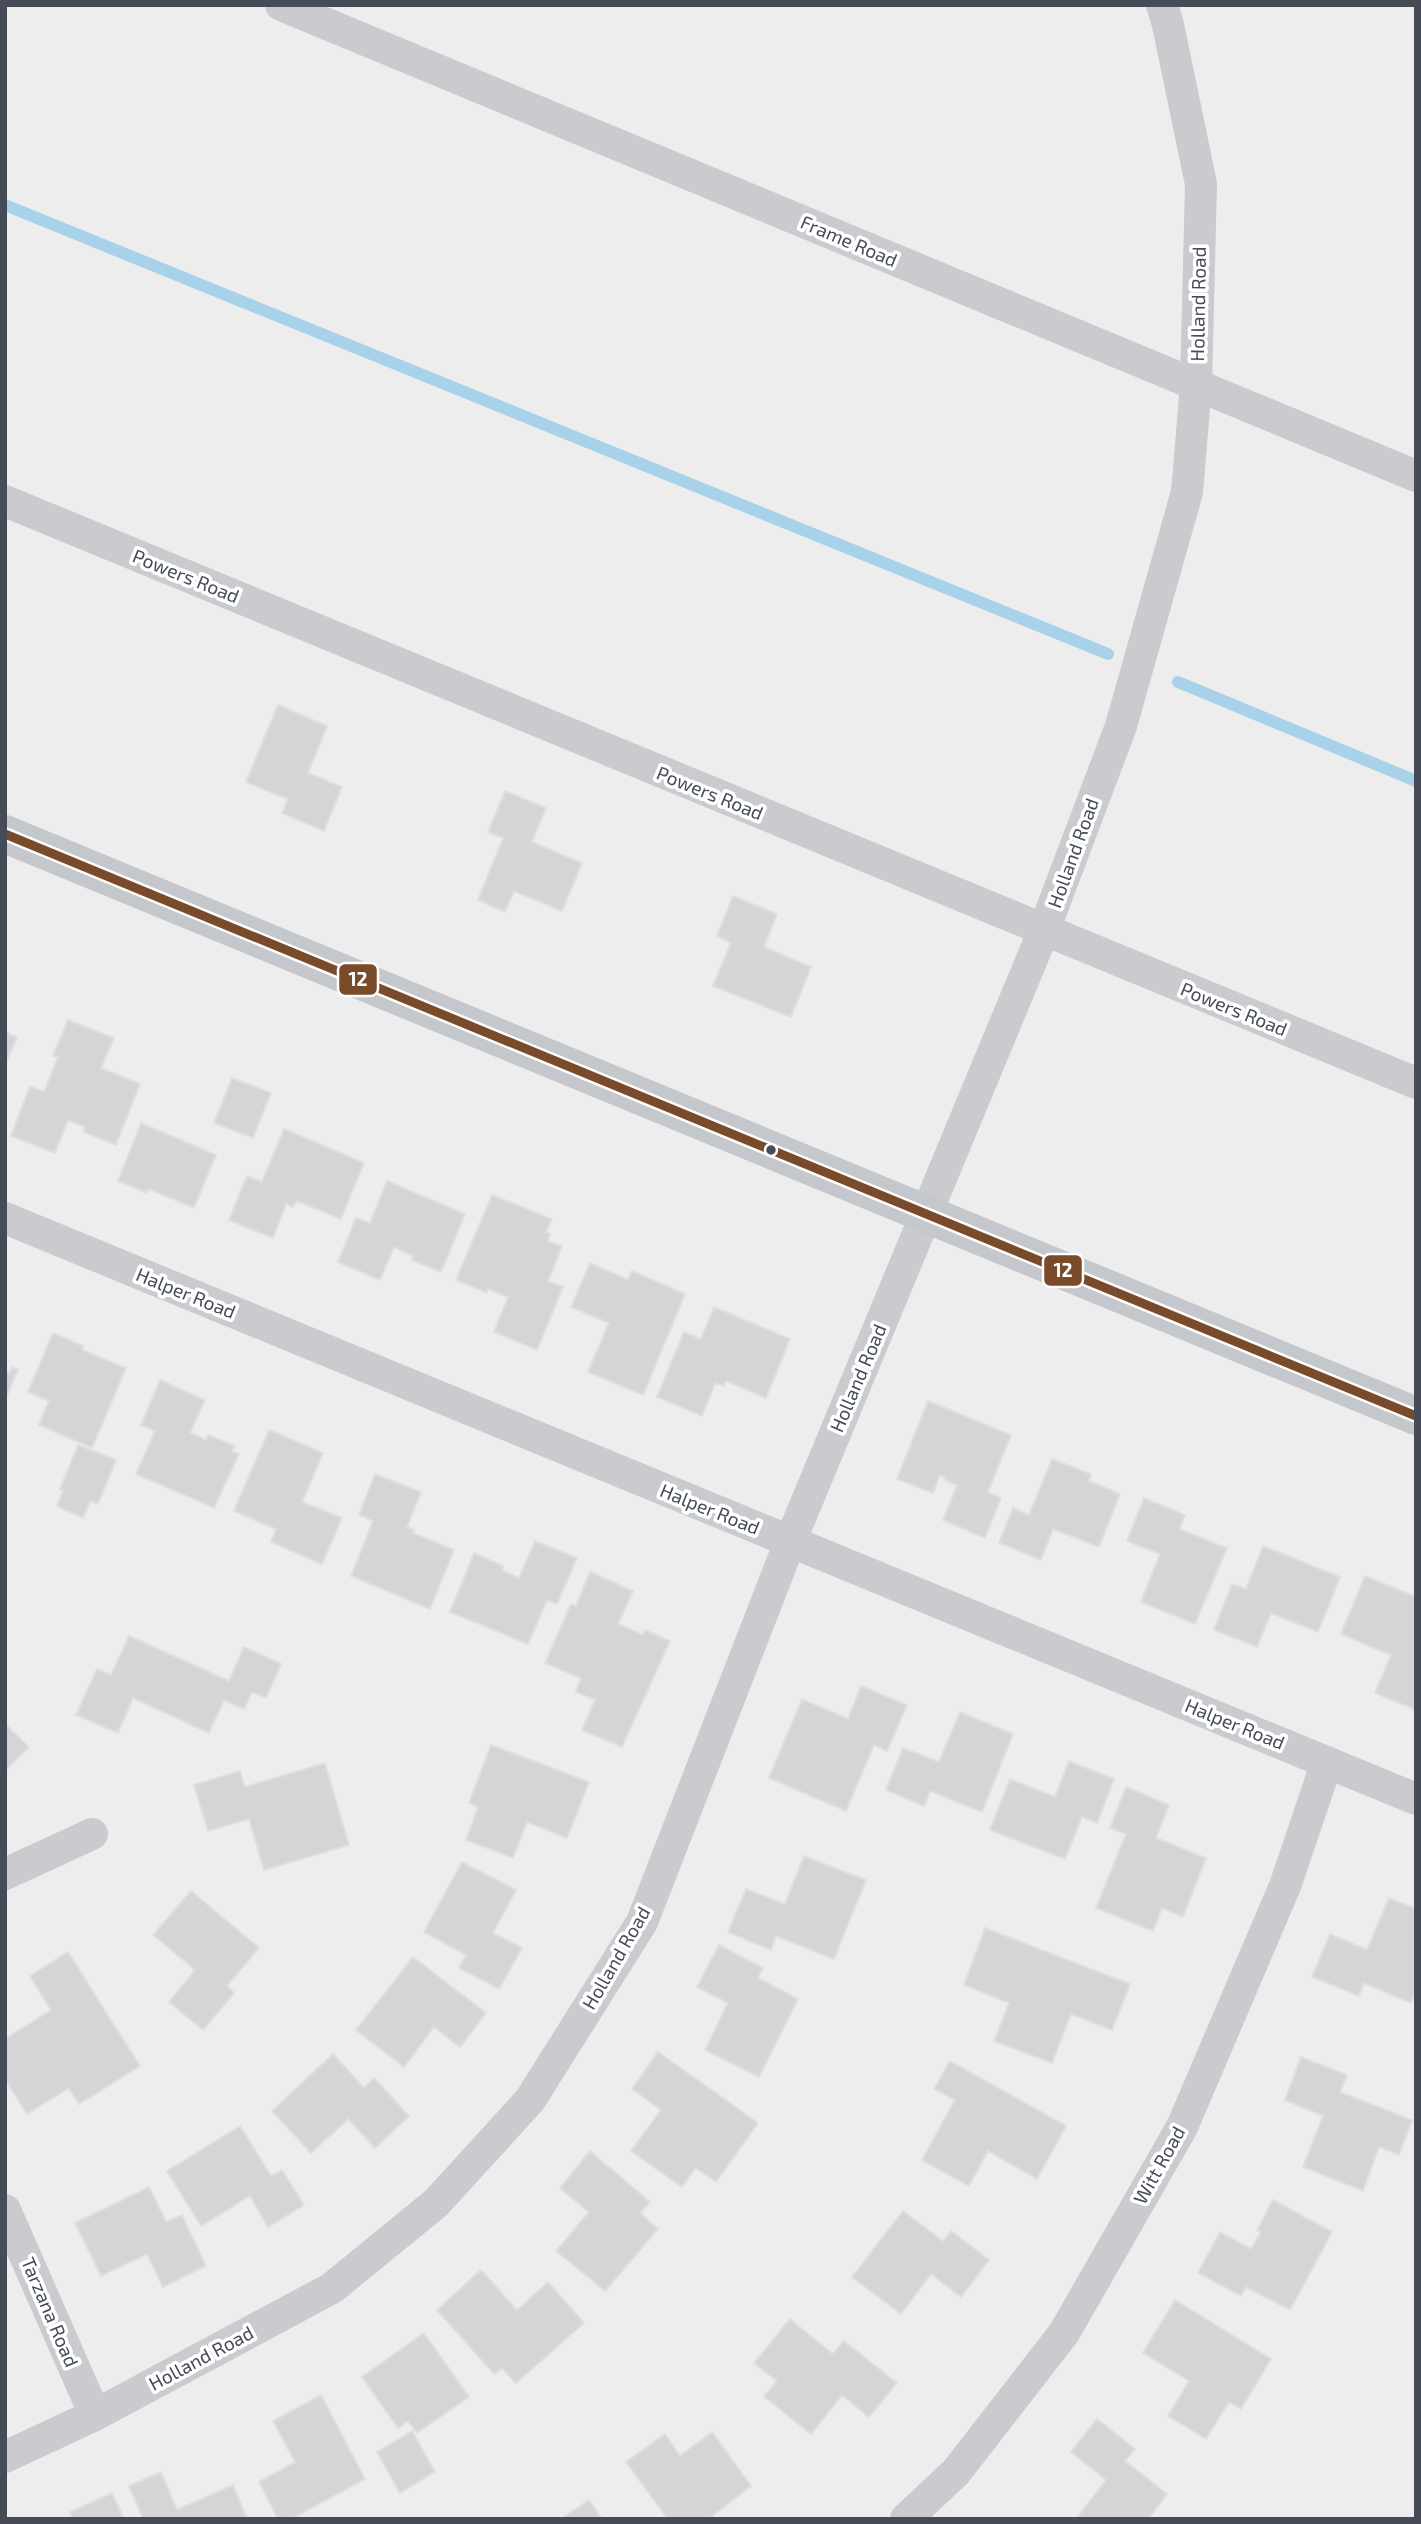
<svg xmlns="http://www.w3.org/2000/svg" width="1421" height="2524" font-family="'Exo 2',sans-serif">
	<rect width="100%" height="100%" fill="#eeeded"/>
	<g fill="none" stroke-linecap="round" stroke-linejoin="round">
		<path stroke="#a7d2e9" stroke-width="12" d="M5,205L1108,654
			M1178,682L1416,781"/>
	</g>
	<path fill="#d5d5d7" stroke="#dfdfe0" stroke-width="2" d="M278,705L327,726L308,773L342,787L324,831L282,813L288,799L246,782Z
		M505,791L546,808L532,842L582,863L562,911L514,891L505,912L478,900L503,838L488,832Z
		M733,896L777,914L764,947L811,967L791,1017L713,986L731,943L717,936Z
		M68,1020L114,1038L101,1068L140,1084L116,1145L84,1132L85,1127L68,1120L55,1153L11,1136L30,1086L44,1092L58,1057L53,1056Z
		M5,1032L17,1037L5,1065Z
		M232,1078L271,1093L253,1138L214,1123Z
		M141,1123L216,1155L194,1208L149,1189L147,1193L118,1181Z
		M284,1129L364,1163L341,1219L297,1201L293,1207L286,1204L273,1238L229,1220L247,1176L262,1182Z
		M387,1181L465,1214L441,1272L411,1260L413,1256L394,1247L380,1280L338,1262L356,1218L370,1223Z
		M492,1195L552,1219L546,1232L550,1234L548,1241L562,1246L548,1281L563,1287L537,1350L494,1332L508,1297L488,1289L487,1293L456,1280Z
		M590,1263L628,1280L632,1271L685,1294L643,1395L588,1372L609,1323L571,1307Z
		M714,1307L790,1339L766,1398L726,1381L724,1386L715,1383L702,1416L657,1397L684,1332L701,1339Z
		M53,1333L83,1346L82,1350L126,1368L92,1448L39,1425L49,1401L28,1392Z
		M12,1367L18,1370L5,1400V1370L10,1373Z
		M160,1380L205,1400L190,1433L206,1440L208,1435L235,1446L232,1451L239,1454L214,1508L136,1474L155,1431L141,1425Z
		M928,1401L1011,1435L988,1492L1001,1498L985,1538L943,1520L957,1485L945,1480L946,1478L940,1475L933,1493L897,1479Z
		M269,1430L323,1453L302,1502L342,1518L322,1564L271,1542L276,1529L234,1511Z
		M78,1445L116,1460L98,1504L90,1501L83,1518L57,1506L63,1490L60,1489Z
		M1052,1459L1091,1474L1089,1481L1120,1494L1099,1547L1053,1529L1041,1560L999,1543L1013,1508L1029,1515Z
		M375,1474L421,1492L407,1527L414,1530L413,1533L454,1550L430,1609L351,1576L373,1521L359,1515Z
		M1144,1498L1185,1515L1179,1529L1227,1548L1195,1624L1141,1602L1160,1554L1127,1541Z
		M535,1541L577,1558L557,1604L547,1600L528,1644L450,1612L474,1553L503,1566L502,1570L519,1578Z
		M1263,1546L1340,1577L1318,1632L1271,1613L1257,1647L1214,1630L1232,1584L1246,1589Z
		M590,1572L633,1591L618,1624L643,1635L645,1630L670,1641L622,1747L582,1730L595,1700L576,1692L581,1678L545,1663L571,1604L576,1606Z
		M1365,1576L1416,1597V1710L1375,1693L1391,1655L1341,1634Z
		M129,1636L229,1681L244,1647L281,1664L266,1698L252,1692L244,1709L224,1700L209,1733L133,1698L118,1733L76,1715L97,1669L111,1675Z
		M861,1686L907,1705L887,1751L874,1745L846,1811L769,1778L802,1699L848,1719Z
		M960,1712L1013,1734L982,1812L930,1791L924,1806L886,1790L903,1748L939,1762Z
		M5,1724L29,1747L5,1771Z
		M491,1745L589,1782L567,1838L527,1822L513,1858L466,1840L478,1807L469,1803Z
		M1069,1761L1114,1779L1097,1823L1082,1817L1065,1859L990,1830L1010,1779L1055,1797Z
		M325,1763L349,1845L264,1870L249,1819L208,1831L194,1785L240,1771L245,1787Z
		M1126,1787L1169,1805L1156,1838L1206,1858L1183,1917L1162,1908L1153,1931L1096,1908L1126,1834L1110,1828Z
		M804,1856L866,1880L834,1959L776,1936L771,1950L728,1932L746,1889L785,1904Z
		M462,1862L516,1890L493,1933L522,1948L499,1989L459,1968L466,1955L424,1932Z
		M191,1891L259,1948L227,1986L234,1993L203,2030L169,2002L195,1970L153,1935Z
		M1389,1898L1416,1909V1991L1411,2003L1364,1983L1359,1996L1312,1977L1330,1934L1367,1950Z
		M985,1928L1130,1984L1112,2030L1071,2014L1052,2063L994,2041L1009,2003L964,1985Z
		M719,1945L763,1968L758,1978L798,1999L759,2077L705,2050L728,2003L697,1987Z
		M68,1952L140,2066L79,2104L69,2088L27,2114L5,2079V2039L51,2010L30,1976Z
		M413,1957L486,2013L460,2047L434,2027L404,2067L356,2030Z
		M658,2052L758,2123L716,2182L696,2168L682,2187L631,2151L661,2110L632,2089Z
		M333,2054L364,2088L374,2078L409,2116L375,2148L348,2119L311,2153L272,2111Z
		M1301,2057L1347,2075L1340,2092L1412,2120L1399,2155L1379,2147L1363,2191L1303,2167L1323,2116L1285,2100Z
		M950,2061L1066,2126L1037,2179L988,2151L969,2186L922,2160L955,2100L934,2089Z
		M240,2126L271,2176L282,2170L304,2205L268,2227L250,2196L201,2226L167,2171Z
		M590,2151L650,2202L640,2213L658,2229L605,2291L556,2251L589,2212L560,2188Z
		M149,2187L166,2222L182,2215L206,2266L163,2287L147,2254L101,2276L75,2223Z
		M1273,2200L1332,2232L1290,2310L1246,2287L1241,2296L1198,2273L1220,2232L1251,2249L1261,2232L1257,2230Z
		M903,2211L943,2241L951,2231L989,2260L961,2297L931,2274L901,2314L852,2277Z
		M481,2270L517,2310L548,2282L584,2323L516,2383L502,2368L494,2374L437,2310Z
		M1175,2300L1271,2359L1241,2409L1229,2402L1206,2439L1168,2416L1189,2381L1143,2353Z
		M790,2319L833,2354L844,2341L897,2383L869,2417L842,2395L811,2434L764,2396L777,2381L754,2363Z
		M424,2333L469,2397L417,2433L408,2421L398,2428L362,2377Z
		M321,2395L365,2479L291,2519H278L259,2482L295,2462L273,2421Z
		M1097,2419L1135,2449L1125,2461L1167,2494L1148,2519H1076L1106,2480L1071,2452Z
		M412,2431L435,2472L400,2493L377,2452Z
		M712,2432L751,2486L708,2519H668L626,2462L665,2434L680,2456Z
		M161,2472L177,2510L233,2485L247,2519H143L129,2486Z
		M112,2493L124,2519H73L70,2512Z
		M589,2500L602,2519H561Z"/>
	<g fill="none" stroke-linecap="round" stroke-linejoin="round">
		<path stroke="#c9cbce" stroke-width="32" d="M281,5L1416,476
			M5,501L1416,1083
			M5,1218L1416,1799
			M5,1874L92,1834
			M5,2210L95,2415
			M5,2457L95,2415L332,2288L436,2203L530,2100L642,1922L790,1542L1044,930L1121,726L1187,492L1196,385L1201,184L1168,25L1162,5
			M906,2519L956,2472L1064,2333L1182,2127L1285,1886L1327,1762"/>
		<path stroke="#c4c7cb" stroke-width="38" d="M5,834L1416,1416"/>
		<g stroke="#fff" stroke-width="14">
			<path id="bus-1" d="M5,834L1416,1416"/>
		</g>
		<use href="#bus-1" stroke="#7a4b2a" stroke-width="9"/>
	</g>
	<circle fill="#454c58" stroke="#fff" stroke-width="2.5" cx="771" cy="1150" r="6"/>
	<g text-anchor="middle" stroke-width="7" stroke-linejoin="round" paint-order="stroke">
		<g font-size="19" fill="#454c58" stroke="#fff">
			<text transform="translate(849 241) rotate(23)" y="7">Frame Road</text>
			<text transform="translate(1198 304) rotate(-89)" y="7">Holland Road</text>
			<text transform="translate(186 576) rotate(22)" y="7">Powers Road</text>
			<text transform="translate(710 793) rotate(22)" y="7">Powers Road</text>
			<text transform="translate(1073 853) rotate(-70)" y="7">Holland Road</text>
			<text transform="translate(1234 1009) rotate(22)" y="7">Powers Road</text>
			<text transform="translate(186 1293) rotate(22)" y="7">Halper Road</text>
			<text transform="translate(858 1378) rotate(-67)" y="7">Holland Road</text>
			<text transform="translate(710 1509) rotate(22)" y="7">Halper Road</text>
			<text transform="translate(1235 1724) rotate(22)" y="7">Halper Road</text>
			<text transform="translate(616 1958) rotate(-60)" y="7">Holland Road</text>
			<text transform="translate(1159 2165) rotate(-61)" y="7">Witt Road</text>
			<text transform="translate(50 2312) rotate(67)" y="7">Tarzana Road</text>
			<text transform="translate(201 2358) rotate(-28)" y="7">Holland Road</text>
		</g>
	</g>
	<g stroke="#fff" stroke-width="2.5">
		<rect x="338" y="963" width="40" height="33" rx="7" fill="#7a4b2a"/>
		<rect x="1043" y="1254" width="40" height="33" rx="7" fill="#7a4b2a"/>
	</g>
	<g font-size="19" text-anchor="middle" font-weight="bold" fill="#fff">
		<text x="358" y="986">12</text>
		<text x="1063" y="1277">12</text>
	</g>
	<rect width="1421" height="2524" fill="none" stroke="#454c58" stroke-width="14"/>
</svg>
